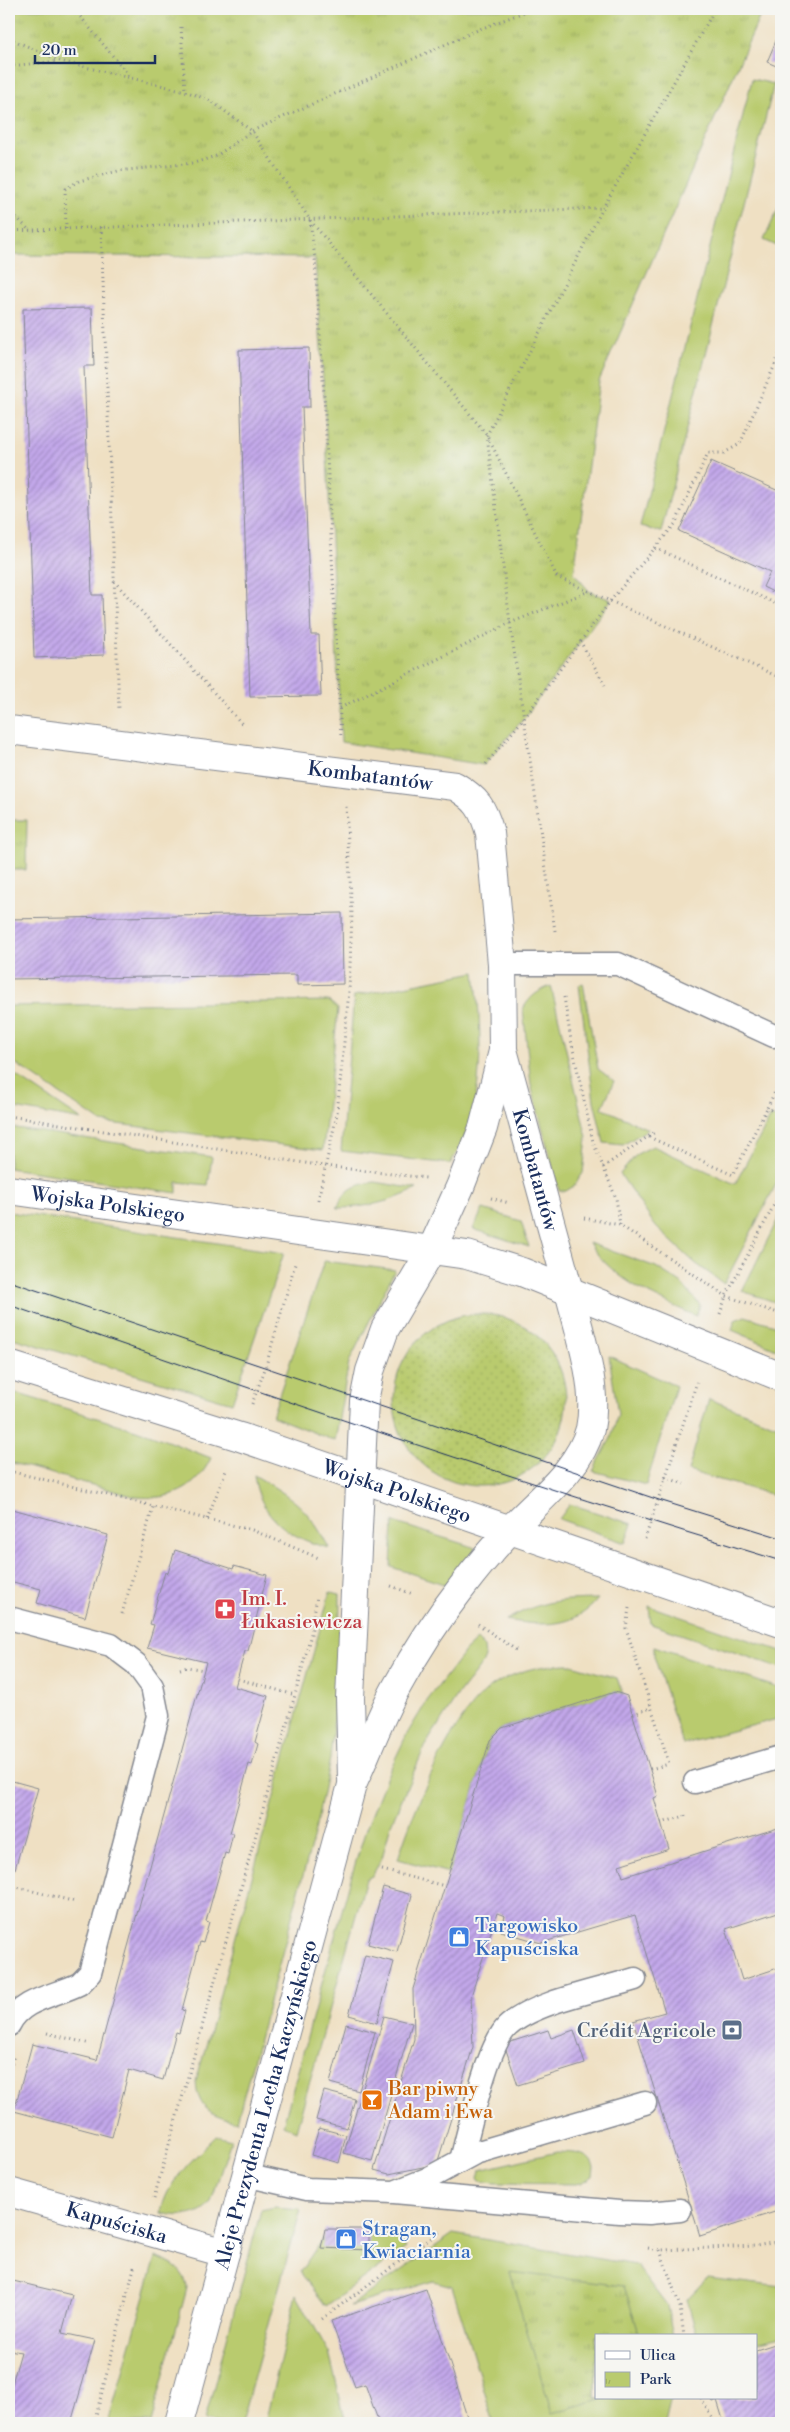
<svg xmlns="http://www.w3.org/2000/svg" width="790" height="2432" font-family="'Libre Bodoni',serif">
	<defs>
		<pattern id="park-tufts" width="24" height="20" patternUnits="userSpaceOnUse" patternTransform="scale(1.25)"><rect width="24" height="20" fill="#b9cb6e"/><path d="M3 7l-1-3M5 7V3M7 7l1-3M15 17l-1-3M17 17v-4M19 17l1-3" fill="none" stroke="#9eaf62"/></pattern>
		<pattern id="garden-dots" width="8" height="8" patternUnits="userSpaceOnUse" patternTransform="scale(1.25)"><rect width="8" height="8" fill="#b9cb6e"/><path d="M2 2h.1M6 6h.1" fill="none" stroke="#9eaf62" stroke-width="1.8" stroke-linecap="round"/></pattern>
		<pattern id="building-hatch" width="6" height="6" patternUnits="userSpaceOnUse" patternTransform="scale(1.25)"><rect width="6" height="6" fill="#c3a8ea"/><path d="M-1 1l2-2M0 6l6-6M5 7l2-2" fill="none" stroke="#9e89c1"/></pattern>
	</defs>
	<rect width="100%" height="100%" fill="#f6f6f2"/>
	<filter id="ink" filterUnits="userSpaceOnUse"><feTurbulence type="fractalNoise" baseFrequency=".02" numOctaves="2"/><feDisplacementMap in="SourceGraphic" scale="10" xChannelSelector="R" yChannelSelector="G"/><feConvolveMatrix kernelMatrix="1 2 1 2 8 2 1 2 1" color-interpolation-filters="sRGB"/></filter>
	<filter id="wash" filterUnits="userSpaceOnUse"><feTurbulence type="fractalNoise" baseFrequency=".0096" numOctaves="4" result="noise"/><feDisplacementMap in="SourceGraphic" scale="20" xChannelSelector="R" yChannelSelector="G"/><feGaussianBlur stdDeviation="1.12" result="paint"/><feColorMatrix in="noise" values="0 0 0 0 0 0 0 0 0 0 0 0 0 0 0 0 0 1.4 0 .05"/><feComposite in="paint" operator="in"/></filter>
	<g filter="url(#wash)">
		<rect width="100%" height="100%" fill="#efe0c3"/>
		<path fill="#b9cb6e" stroke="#6a7d66" d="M752,79L774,84L661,532L640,527Z
			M781,202V248L764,240Z
			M475,972C482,1034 487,1109 450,1164L341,1151L354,996Z
			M583,983L598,1069L614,1081L602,1108L648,1129L623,1145L604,1143L594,1101L579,985Z
			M551,986L587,1138L583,1173L574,1186L566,1191H559L531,1085L523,1009C530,996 538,991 551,986Z
			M329,1001L338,1009L323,1150L101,1122L9,1059V1006Z
			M9,1071L82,1120L9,1107Z
			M771,1116L781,1120V1175L724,1284L695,1263L656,1227L620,1174L637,1154L653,1146L735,1184Z
			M9,1127L212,1157L208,1185L177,1182V1193L9,1168Z
			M375,1182L417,1189C391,1202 365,1208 337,1208C346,1188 354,1185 375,1182Z
			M483,1209L521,1221L529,1247L473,1229Z
			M9,1212L284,1253L232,1403L9,1337Z
			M781,1213V1304L742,1291Z
			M589,1243L656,1267L681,1283L700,1305L696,1316C656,1298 614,1281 589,1243Z
			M324,1261L395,1270L349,1362L335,1441L272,1416Z
			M745,1316L781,1327V1351L732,1330L735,1320Z
			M609,1356L676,1386L646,1485L593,1471L611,1438L618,1414Z
			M9,1391L149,1434L211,1458C195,1491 171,1500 136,1497L9,1462Z
			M709,1399L781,1427V1497L688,1471Z
			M254,1475C293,1498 308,1507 329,1548C290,1539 259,1516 254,1475Z
			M570,1504L632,1524L625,1543L559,1519Z
			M393,1522L476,1548L450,1586L391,1567Z
			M330,1592L340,1594L339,1669L330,1759L315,1831L237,2121C212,2115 198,2110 196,2082Z
			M598,1599C574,1629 541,1626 506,1620C543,1600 558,1600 598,1599Z
			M649,1606L781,1651V1668L651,1624Z
			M477,1640L484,1647L485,1657L482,1664L460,1692L426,1744L391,1824L382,1858L372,1876L366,1879L296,2131L283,2125L352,1874L366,1829L387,1776L407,1734L427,1701L466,1650Z
			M654,1646L781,1689V1718L683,1744L654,1656Z
			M568,1664L617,1678L623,1695L615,1692L502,1728L490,1739L449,1873L398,1859C412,1813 449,1723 486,1691C509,1672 539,1665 568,1664Z
			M216,2136L231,2140L211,2202C198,2218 179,2217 161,2213C166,2181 195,2158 216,2136Z
			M557,2152C571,2153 589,2151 594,2167L593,2176L582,2183L576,2184L494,2183L480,2181L478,2178L480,2170Z
			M275,2207L301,2209L241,2423H218L205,2420L261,2210Z
			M329,2229L399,2236L406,2248L326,2306L300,2272Z
			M453,2234L636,2265L667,2306L673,2336H596V2398H671L665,2423H494L452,2286L434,2281L350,2306Z
			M156,2257C171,2263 185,2270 187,2288L151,2423H108Z
			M707,2278L781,2287V2337L756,2343V2336H697L687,2299Z
			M296,2294L329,2353L346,2423H265Z"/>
		<path fill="url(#park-tufts)" stroke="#6a7d66" d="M9,9H763L599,381L574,573L589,591L611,600L525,717L484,765L341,742L324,395L315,258L9,255Z
			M9,820H27L26,870H9Z
			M509,2272L624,2286L640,2336H596V2398H604L552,2413Z"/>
		<path fill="url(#garden-dots)" stroke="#6a7d66" d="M394 1400a86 86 0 1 1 172 0a86 86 0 1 1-172 0Z"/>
		<g id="blocks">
			<path fill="url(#building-hatch)" d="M781,29V68L767,62Z
				M92,308L94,366H84L92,595H102L104,655L34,658L23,309Z
				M309,348L310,407H302L311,635H319L321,696L250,697L239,350Z
				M711,461L781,492V596L763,587L770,572L679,531Z
				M342,913L343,984L297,985V975L9,979V919Z
				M9,1508L108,1535L85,1617L37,1603L41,1589L9,1581Z
				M175,1550L233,1569L234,1566L267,1575L248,1651H245L235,1687L268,1696L255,1742L258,1744L252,1765L249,1764L230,1833H233L228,1854L225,1853L206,1921L209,1922L203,1943L200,1942L182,2010L185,2011L179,2033L176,2032L163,2080L129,2070L112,2137L14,2111L32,2044L97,2060L206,1662L147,1648L154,1625L150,1624L165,1572L168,1573Z
				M615,1692L627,1696L658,1796L654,1798L669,1849L619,1865L623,1877L781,1827V1911L726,1929L742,1980L781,1967V2210L700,2236L633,2021L665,2012L635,1915L541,1943L501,1931L505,1916L497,1913L471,1996L473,2047L437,2164L389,2174L374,2170L414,2039L413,1989L490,1740L502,1728Z
				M9,1780L38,1788L15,1869L9,1868Z
				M383,1887L412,1895L397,1952L368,1944Z
				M365,1955L394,1962L377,2023L349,2015Z
				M384,2016L412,2023L372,2161L344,2153Z
				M346,2024L375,2032L359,2091L330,2083Z
				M548,2030L551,2038L574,2030L585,2064L518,2085L504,2044Z
				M324,2091L355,2099L347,2128L316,2120Z
				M319,2128L346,2135L339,2163L311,2155Z
				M325,2229H369V2250L321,2248Z
				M9,2280L72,2295L62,2333L95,2340L71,2423H9V2394L21,2352L9,2350Z
				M426,2289L469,2423H379L365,2384L355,2387L331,2321Z
				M781,2342V2423H724L717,2400L713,2402L711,2398H756V2350Z"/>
		</g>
	</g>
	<g filter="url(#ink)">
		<use href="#blocks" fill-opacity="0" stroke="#858890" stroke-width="1"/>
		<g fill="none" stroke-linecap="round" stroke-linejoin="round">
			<g stroke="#858890" stroke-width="25">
				<path id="service" d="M502,964H618L774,1036
					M9,1618L111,1645L136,1664L152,1686L158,1716L90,1973C87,1976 83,1981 79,1984C55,1996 21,1999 9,2025
					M695,1782L781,1757
					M461,2160C469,2131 487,2046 507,2027C533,2002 600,1990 635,1979
					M245,2175L307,2189L394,2192L619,2212L649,2213L680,2210
					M397,2191L427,2179L475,2153L645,2103"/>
			</g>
			<g stroke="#858890" stroke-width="30">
				<g id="minor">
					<path id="s1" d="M9,730L455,786C477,799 483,808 490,833L502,964L503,1050L569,1291"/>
					<path d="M432,1249L460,1187L483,1128L503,1051"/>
					<path id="s2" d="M9,2192L225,2253"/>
				</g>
			</g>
			<g stroke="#858890" stroke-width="30">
				<g id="tertiary">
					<path id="s3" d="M9,1190L467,1255L522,1272L781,1377"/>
					<path id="s4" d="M9,1365L240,1437L781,1623"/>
					<path d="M352,1779L350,1698L364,1401L370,1371L385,1329L432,1249"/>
					<path id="s5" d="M179,2423L352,1785C367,1753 379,1719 396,1688C415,1653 437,1619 462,1587C477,1567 494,1547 511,1529C538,1500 580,1469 590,1429C599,1387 579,1332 569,1291"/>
				</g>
			</g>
			<path stroke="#858890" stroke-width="3" stroke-dasharray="1 4" stroke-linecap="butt" d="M74,9L131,78
				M181,27L185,91
				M9,38L60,61L185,91L211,101L252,131L310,220L487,435L557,577L781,678
				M9,66L58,61
				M9,210L28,229
				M310,220L315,258L324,395L341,738
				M101,227L119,709
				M66,229L65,189L79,181L118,171L194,163L216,156L252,131L480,29L532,9
				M9,231L603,208
				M655,548L675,524L708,453H724L740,444L781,351
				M114,581L242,724
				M580,641L605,685
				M340,708L510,623L589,591
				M486,764L525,717L611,600L655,548L781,606
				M555,931L510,623L487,435L603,208L715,9
				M564,997L571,1040L593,1142L616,1198L620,1225
				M781,1087L777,1088L767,1108L781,1114
				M9,1116L324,1166L426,1178
				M649,1137L733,1175L767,1108
				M603,1167L655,1132
				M491,1198L509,1203
				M318,1200L337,1114L349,991L352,914L346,806
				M584,1218L620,1225L726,1296L781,1314
				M720,1314L726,1296L781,1192
				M252,1404L265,1369L295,1264
				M9,1471L252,1530L321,1559
				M665,1477L684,1484
				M207,1519L227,1468
				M645,1539L697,1382
				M391,1586L413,1594
				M629,1608L626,1628L669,1763
				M122,1614L153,1507
				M478,1624L516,1650
				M180,1669L187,1667L204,1670
				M238,1679L295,1695
				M633,1714L651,1708
				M650,1769L669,1764
				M661,1823L685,1816L684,1812
				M382,1870L445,1886
				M9,1885L76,1902
				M47,2033L90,2044
				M9,2073L14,2055
				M154,2198L295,1695L311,1634L317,1596
				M648,2248L660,2250L756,2246L781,2241
				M660,2250L680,2307L684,2336
				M322,2319L442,2230
				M701,2398L715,2423
				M94,2423L135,2264"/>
			<use href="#service" stroke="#fff" stroke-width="22"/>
			<use href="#minor" stroke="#fff" stroke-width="28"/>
			<use href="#tertiary" stroke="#fff" stroke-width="28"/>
			<path stroke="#1b2f5e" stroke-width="1" d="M9,1281L659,1500L781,1538
				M9,1305C265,1394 522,1483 781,1561"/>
		</g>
	</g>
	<defs>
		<g id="pharmacy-square" transform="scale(1.125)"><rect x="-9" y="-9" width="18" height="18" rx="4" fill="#e0444e" stroke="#f6f6f2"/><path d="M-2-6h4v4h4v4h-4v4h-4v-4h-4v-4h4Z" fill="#fff"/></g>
		<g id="shop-square" transform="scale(1.125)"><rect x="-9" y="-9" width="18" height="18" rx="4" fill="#3f7fe0" stroke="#f6f6f2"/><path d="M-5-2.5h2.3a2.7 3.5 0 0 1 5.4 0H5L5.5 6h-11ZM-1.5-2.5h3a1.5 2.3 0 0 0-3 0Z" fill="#fff"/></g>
		<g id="bank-square" transform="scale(1.125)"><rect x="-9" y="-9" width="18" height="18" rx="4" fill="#5c6f8a" stroke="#f6f6f2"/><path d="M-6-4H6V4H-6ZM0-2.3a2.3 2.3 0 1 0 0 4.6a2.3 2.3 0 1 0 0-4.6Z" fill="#fff"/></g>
		<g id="bar-square" transform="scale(1.125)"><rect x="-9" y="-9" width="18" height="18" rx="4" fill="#e8710a" stroke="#f6f6f2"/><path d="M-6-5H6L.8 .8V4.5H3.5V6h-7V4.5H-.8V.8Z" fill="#fff"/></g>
	</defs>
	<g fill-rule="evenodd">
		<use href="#pharmacy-square" x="225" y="1609"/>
		<use href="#shop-square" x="459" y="1937"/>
		<use href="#bank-square" x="732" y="2030"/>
		<use href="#bar-square" x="372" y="2100"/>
		<use href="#shop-square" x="346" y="2239"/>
	</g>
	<g text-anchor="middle" stroke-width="4" stroke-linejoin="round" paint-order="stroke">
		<g font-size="20" fill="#1b2f5e" stroke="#f6f6f2">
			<text dy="7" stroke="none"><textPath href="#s1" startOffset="364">Kombatantów</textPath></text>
			<text dy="7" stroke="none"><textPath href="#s1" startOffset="852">Kombatantów</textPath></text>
			<text dy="7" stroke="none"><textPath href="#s3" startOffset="100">Wojska Polskiego</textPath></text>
			<text dy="7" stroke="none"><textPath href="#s4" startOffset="408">Wojska Polskiego</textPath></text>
			<text dy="7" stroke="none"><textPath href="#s5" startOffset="330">Aleje Prezydenta Lecha Kaczyńskiego</textPath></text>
			<text dy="7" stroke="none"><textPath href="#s2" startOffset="112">Kapuściska</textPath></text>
		</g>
		<g font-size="20" fill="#be3a42" stroke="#f6f6f2" text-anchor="start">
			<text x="241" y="1605">Im. I.<tspan x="241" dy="23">Łukasiewicza</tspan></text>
		</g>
		<g font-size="20" fill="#366cbe" stroke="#f6f6f2" text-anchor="start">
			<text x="475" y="1932">Targowisko<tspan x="475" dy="23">Kapuściska</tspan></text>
			<text x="362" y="2235">Stragan,<tspan x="362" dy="23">Kwiaciarnia</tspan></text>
		</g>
		<g font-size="20" fill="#4e5e75" stroke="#f6f6f2" text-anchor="end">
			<text x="716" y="2037">Crédit Agricole</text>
		</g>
		<g font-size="20" fill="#c56008" stroke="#f6f6f2" text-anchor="start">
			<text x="388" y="2095">Bar piwny<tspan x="388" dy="23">Adam i Ewa</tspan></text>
		</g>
	</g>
	<rect width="790" height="2432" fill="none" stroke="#f6f6f2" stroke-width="30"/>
	<rect x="595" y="2334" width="162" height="65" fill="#f6f6f2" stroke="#9ea6b7"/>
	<rect x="605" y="2351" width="25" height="8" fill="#ffffff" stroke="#9ea6b7"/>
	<text x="640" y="2360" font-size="15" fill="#1b2f5e">Ulica</text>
	<rect x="605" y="2372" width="25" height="15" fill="url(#park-tufts)" stroke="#9ea6b7"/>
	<text x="640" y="2384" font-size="15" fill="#1b2f5e">Park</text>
	<path d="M35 55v8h120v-8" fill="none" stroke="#1b2f5e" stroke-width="2.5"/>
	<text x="42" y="55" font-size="15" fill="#1b2f5e" stroke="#f6f6f2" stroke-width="4" paint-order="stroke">20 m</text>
</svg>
